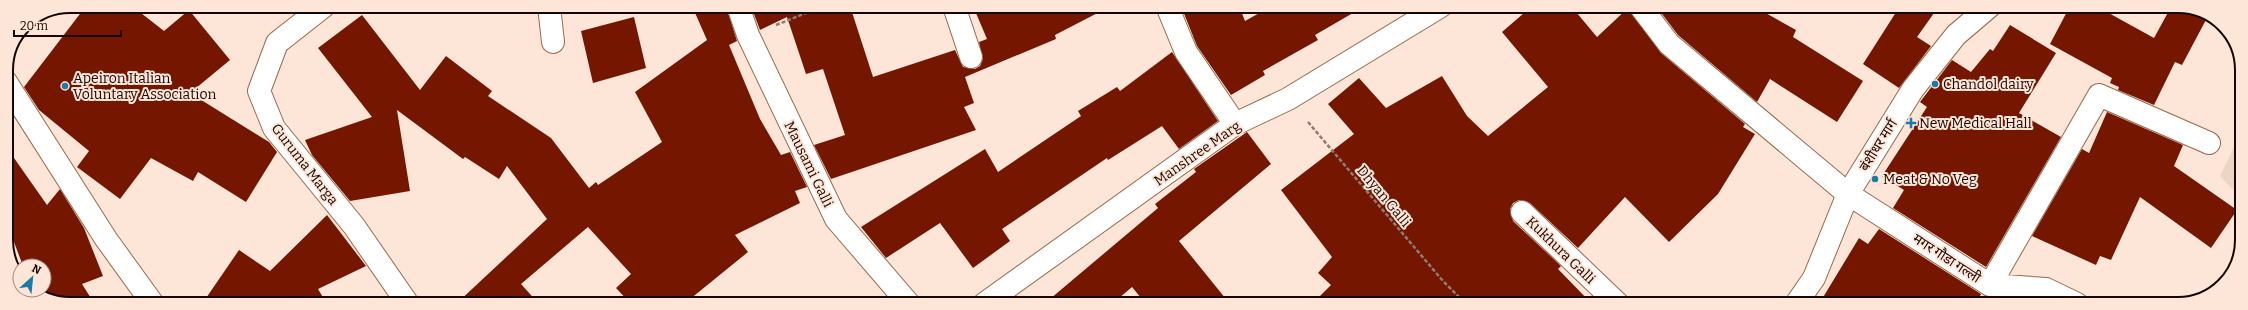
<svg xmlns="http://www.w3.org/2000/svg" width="2248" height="310" font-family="Bitter,'Noto Sans Devanagari',serif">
	<rect width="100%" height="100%" fill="#fde6d8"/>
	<path fill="#eed4c5" d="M2241,133V198L2220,176Z"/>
	<path fill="#741600" d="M86,6H132L164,31L189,10L230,60L190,93L269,142L277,152L246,202L198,172L193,181L151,158L120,199L77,167L89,151L39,110L24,87Z
		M692,6H726L737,41L729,45L760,119L781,155L790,152L807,187L795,191L800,203L735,235L748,252L684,304H631L616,288L631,274L588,227L521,284L539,304H456L547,219L507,166L499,179L465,157L463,159L397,110L410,191L350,201L312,155L305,140L372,117L318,48L362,15L420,90L446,56L492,91L488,96L551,138L589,188L596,182L598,185L662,142L635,92L707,40Z
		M751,6H850L873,77L955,50L963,67L975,69L980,66L983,59L979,42L987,39L973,6H1111L1055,35L1056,39L965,77L974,103L964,107L976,130L831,179L814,145L845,135L823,69L806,74L787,17L760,30Z
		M1181,6H1239L1245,21L1272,6H1365L1315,35L1318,40L1263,71L1265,75L1231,95L1197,46Z
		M1532,6H1571L1597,37L1628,8L1661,53L1745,124L1743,127L1755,134L1718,194L1669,242L1625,197L1578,248L1530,203L1519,200L1513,203L1510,209L1513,221L1561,266L1558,269L1592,304H1312L1331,285L1318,273L1332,257L1281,190L1354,134L1328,104L1359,78L1386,108L1442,76L1467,116L1488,136L1548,87L1502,32Z
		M1656,6H1753L1796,30L1793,37L1863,81L1837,122L1770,79L1757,102L1678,35Z
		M1900,6H1939L1917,37L1931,46L1899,88L1863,64Z
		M2070,6H2096L2154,38L2171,7H2186L2208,16L2182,65L2175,62L2154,105L2118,90L2119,87L2110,83L2112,78L2050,44Z
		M634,17L646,68L593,83L581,31Z
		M2010,25L2056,53L2019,113L2061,137L1986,267L1893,208L1904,190L1882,176L1927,107L1920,102L1952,60L1971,72L1990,49L1993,51Z
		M1172,52L1218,121L1179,149L1162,126L1108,160L1107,158L1002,229L1010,241L973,268L940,223L886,258L861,227L985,149L998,172L1081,116L1078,111L1117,87L1120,91Z
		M2107,112L2183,145L2174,166L2237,210L2211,248L2140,197L2111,260L2100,256L2096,265L2032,236L2082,149L2089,153Z
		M1247,132L1271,164L1179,241L1230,304H1146L1132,287L1112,304H1044L1158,208L1155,204L1196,172L1194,169Z
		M7,148L47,205L60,189L84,228L103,276L82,284L94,303H62L33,290H44V266H23L8,226Z
		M327,215L366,266L318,289L327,304H202L239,250L270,271Z
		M1879,229L1981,294L1976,304H1819L1859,238L1868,244Z"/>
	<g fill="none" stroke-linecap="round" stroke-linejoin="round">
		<g stroke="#996847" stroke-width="24">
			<path id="minor" d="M324,6L277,43L259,91L274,128L354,226L408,304
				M549,6L553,42
				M738,6L748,35L836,219L909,304
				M954,6L971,57
				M1167,6L1186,52L1235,124
				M1640,6L1669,44L1848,194L1990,285L2046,289L2077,304
				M6,82L106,239L153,304
				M1522,212L1618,304
				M1990,285L2099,95L2209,143
				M984,304L1235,124L1288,99L1441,6"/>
		</g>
		<g stroke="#996847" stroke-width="24">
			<path id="major" d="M1796,304L1814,278L1848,194L1913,89L1956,35L1990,6"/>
		</g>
		<path stroke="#917d73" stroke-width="2.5" stroke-dasharray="4 2" stroke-linecap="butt" d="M776,25L824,6
			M1308,122L1443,281L1466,304"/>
		<use href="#minor" stroke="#fff" stroke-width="22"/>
		<use href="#major" stroke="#fff" stroke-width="22"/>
	</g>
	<g fill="#197ca7" stroke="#fde6d8" stroke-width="1.5">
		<circle cx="1935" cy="84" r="4"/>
		<circle cx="65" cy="86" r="4"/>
		<path d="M1909 117h4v4h4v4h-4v4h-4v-4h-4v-4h4z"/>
		<circle cx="1875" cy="179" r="4"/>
	</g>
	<g text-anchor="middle" stroke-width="4" stroke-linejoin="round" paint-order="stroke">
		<g font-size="14" fill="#170600" stroke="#fde6d8" text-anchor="start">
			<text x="73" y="83">Apeiron Italian<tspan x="73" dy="16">Voluntary Association</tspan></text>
			<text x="1943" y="89">Chandol dairy</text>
			<text x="1919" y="128">New Medical Hall</text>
			<text x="1883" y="184">Meat &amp; No Veg</text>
		</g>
		<g font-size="14" fill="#170600" stroke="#fde6d8">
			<text transform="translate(1878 145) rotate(-58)" y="5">बंशीधर मार्ग</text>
			<text transform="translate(1197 153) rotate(-35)" y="5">Manshree Marg</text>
			<text transform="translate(305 164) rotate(52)" y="5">Guruma Marga</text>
			<text transform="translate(809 164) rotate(64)" y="5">Mausami Galli</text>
			<text transform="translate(1384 196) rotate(50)" y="5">Dhyan Galli</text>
			<text transform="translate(1561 250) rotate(44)" y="5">Kukhura Galli</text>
			<text transform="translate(1947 258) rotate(33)" y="5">मगर गौडा गल्ली</text>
		</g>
	</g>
	<path d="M0 0H2248V310H0ZM70 13H2178A57 57 0 0 1 2235 70V240A57 57 0 0 1 2178 297H70A57 57 0 0 1 13 240V70A57 57 0 0 1 70 13Z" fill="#fde6d8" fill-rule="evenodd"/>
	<path fill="none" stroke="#170600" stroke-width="2" d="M70 13H2178A57 57 0 0 1 2235 70V240A57 57 0 0 1 2178 297H70A57 57 0 0 1 13 240V70A57 57 0 0 1 70 13Z"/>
	<g transform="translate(32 278) rotate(27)"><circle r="19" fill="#fde6d8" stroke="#a18c82"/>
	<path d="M0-3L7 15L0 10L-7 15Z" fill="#197ca7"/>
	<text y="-6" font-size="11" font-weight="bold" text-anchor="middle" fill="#170600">N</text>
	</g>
	<path d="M14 30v6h107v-6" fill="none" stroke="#170600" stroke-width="2"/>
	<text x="20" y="30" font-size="12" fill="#170600" stroke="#fde6d8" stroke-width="3" paint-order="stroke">20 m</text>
</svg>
